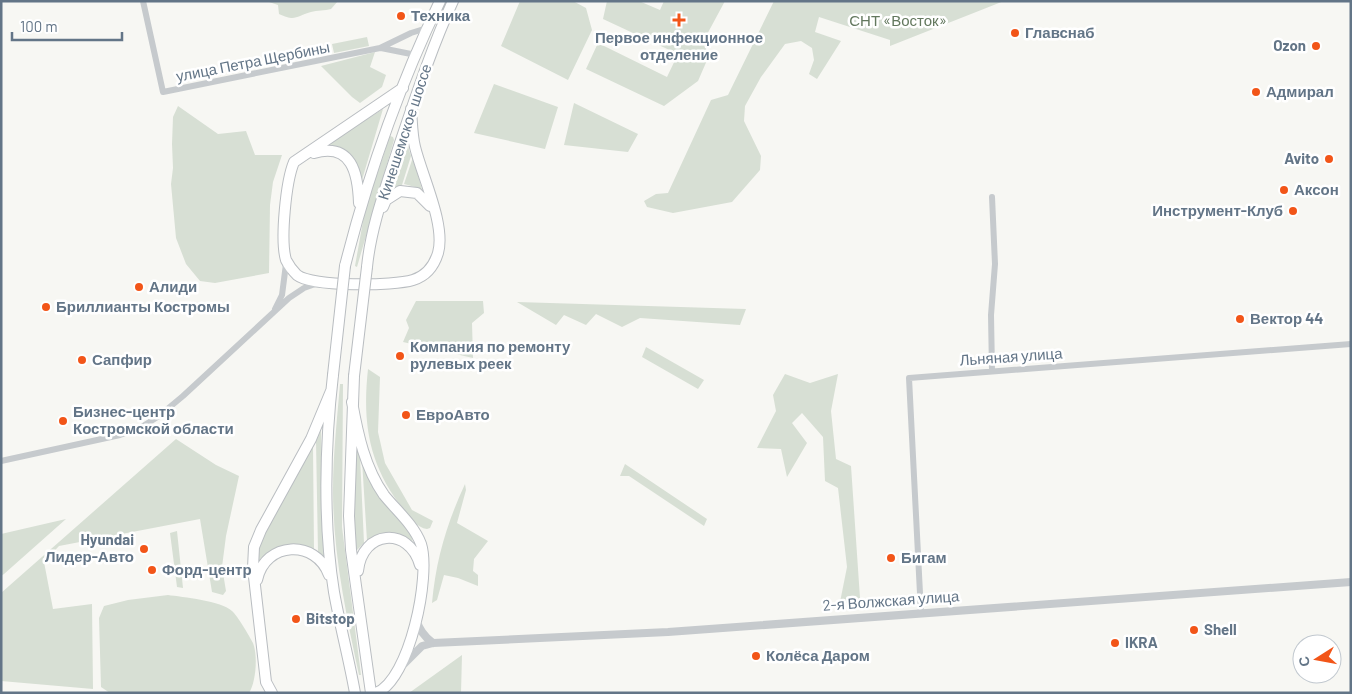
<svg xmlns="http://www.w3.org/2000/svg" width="1352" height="694" font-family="Barlow,sans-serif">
	<rect width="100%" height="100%" fill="#f7f7f3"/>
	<path fill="#d7dfd4" d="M266,1H338L331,9C325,11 317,10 311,12C296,16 296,22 279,14L278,5Z
		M520,1H573L586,8L592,30L568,80L501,46Z
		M607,1H639L660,10L664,1H725L704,40L708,58L698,81L664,106L586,69L598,43L667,77L678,54L603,19Z
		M774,1H1004L890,46V40L819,17L815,32L841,41L817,79L809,74L814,60L812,48L801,41L785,44L761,77L745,106L744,121L761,156L760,170L732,202L673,213L647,207L644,201L656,194L668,193L711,100L728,95Z
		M367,37L369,46L334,53L332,44Z
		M375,52L370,67L386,75L382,87L360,103L352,97L321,66Z
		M494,84L558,107L545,149L474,133Z
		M574,103L638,134L628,152L564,145Z
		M178,106L218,134L246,131L255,155H282L273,182L270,205L269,273L215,283L200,281L186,264L176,238L171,184L173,168L172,144L173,117Z
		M383,109L362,180C356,160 347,150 328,144Z
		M390,136L393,137L394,140L357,267L355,266L365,210Z
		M406,140L411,156L402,185L392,188Z
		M413,157L423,193L415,187L404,184Z
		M416,301H483L484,313L472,323L473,358L403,342L409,328L406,320Z
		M517,302L746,309L740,325L640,318L622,327L596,314L586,325L564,315L556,325Z
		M646,347L704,380L698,389L642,357Z
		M368,369L380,377L378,432L385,463L412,510L433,521L430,528L427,529C417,528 410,517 404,510C369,466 362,424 368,369Z
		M785,374L810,383L838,374L831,411L836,459L851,466L860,598L855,604L840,602L847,567L838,488L825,481L823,437L802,413L792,423L807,443L787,477L781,449L757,448L776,411L773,395Z
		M340,384H343L342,527L361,675H359C346,614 333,553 333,491C333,455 337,420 340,384Z
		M321,430L324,556L318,552L316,441Z
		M353,438L360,456L364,543L355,552Z
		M176,439L216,465L239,476L226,536L222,567L226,591L223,595L212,592L200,519L59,546L44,562L53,609L92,604L93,689L1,681V593Z
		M313,446L314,550C288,539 277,545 257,562L258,549L263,536Z
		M362,460L411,535L414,547L384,534L367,541Z
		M625,464L707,519L704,526L629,476H620Z
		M465,484L466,490L457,523L488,541L474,559L473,571L478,575V586L458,578L444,575L437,600L432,603C436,559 447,523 465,484Z
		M66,519L4,574L1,576V534Z
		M177,531L183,588L177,587L170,533Z
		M168,595C182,597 222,601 232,611C237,615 250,637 253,643C258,655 256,683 249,693H110L101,687L99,618L104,606L128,600Z
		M462,655L461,693H409Z"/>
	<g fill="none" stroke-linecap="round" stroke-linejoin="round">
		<g stroke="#b9bdc1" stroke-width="12">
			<path id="primary" d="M403,88L294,162C286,181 280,240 286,260C288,264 294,272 297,275C312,287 394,286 413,280C426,276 434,266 438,253C446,225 422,176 415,147C412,135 412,122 411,109
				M314,153C352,142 358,174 359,203
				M383,207L386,200L400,191L417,193L430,206
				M345,266C368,175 399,86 440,1
				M367,267C371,226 386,187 398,149C415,99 431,49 453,1
				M333,375C325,444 323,524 334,592C340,626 349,659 355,693
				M354,376L349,516L351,550L371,693
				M352,402C358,435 365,468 384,495C396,510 414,525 421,544C431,575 410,680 376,693
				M358,571C362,530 409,526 420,565
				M257,580C265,541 316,539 329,575
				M272,693L266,682L253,568L254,547L261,530L311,439L331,391"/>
		</g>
		<path stroke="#c6cacd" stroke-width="6" d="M143,1L163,92L380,48L411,33L427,28
			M381,48L416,55
			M275,309L282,295L286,264
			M992,371L991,315L995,264L992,197
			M1,461L120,435L140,428L159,416L183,396L289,298L304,288L318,283
			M921,613L909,378L1351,344"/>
		<path stroke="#c6cacd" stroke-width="8" d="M416,619C419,629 424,637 433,643
			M403,665L422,646L433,643L668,632L1351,582"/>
		<use href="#primary" stroke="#fff" stroke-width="10"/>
		<g stroke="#b9bdc1" stroke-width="12" stroke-linecap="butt">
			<path id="primary-bridge" d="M333,375L345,266
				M354,376L367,267"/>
		</g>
		<use href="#primary-bridge" stroke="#fff" stroke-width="10"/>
	</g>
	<g fill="#f25518" stroke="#fff" stroke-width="2">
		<circle cx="401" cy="16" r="5"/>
		<path d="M676.5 12.5h5v5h5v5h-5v5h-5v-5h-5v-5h5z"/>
		<circle cx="1015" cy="33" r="5"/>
		<circle cx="1316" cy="46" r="5"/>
		<circle cx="1256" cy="92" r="5"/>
		<circle cx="1329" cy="159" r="5"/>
		<circle cx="1284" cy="190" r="5"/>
		<circle cx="1293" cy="211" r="5"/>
		<circle cx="139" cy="287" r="5"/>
		<circle cx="46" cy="307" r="5"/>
		<circle cx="1240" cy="319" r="5"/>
		<circle cx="400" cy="356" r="5"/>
		<circle cx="82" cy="360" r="5"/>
		<circle cx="406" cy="415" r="5"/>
		<circle cx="63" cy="421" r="5"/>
		<circle cx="144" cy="549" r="5"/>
		<circle cx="891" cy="558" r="5"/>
		<circle cx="152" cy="570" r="5"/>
		<circle cx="296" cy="619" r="5"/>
		<circle cx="1194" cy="630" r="5"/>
		<circle cx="1115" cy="643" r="5"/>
		<circle cx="756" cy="656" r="5"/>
	</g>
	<g text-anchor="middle" stroke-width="5" stroke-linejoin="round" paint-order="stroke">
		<g font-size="15" font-weight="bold" fill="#637587" stroke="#fff" text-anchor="start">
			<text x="411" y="21">Техника</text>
			<text x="1025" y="38">Главснаб</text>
			<text x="679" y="43" text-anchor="middle">Первое инфекционное<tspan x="679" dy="17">отделение</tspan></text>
			<text x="1306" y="51" text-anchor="end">Ozon</text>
			<text x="1266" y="97">Адмирал</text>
			<text x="1319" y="164" text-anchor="end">Avito</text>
			<text x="1294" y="195">Аксон</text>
			<text x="1283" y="216" text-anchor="end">Инструмент-Клуб</text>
			<text x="149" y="292">Алиди</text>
			<text x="56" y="312">Бриллианты Костромы</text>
			<text x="1250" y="324">Вектор 44</text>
			<text x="410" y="352">Компания по ремонту<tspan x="410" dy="17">рулевых реек</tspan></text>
			<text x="92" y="365">Сапфир</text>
			<text x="73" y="417">Бизнес-центр<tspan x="73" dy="17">Костромской области</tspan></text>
			<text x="416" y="420">ЕвроАвто</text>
			<text x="134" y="545" text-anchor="end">Hyundai<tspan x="134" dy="17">Лидер-Авто</tspan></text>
			<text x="901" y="563">Бигам</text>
			<text x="162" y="575">Форд-центр</text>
			<text x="306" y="624">Bitstop</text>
			<text x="1204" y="635">Shell</text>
			<text x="1125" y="648">IKRA</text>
			<text x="766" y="661">Колёса Даром</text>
		</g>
		<g font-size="15" fill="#63785e" stroke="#fff">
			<text x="898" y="26">СНТ «Восток»</text>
		</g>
		<g font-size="15" fill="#637587" stroke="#fff">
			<text transform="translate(253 62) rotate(-11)" y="5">улица Петра Щербины</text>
			<text transform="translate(405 132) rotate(-72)" y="5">Кинешемское шоссе</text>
			<text transform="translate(1011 357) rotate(-4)" y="5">Льняная улица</text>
			<text transform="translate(891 601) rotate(-4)" y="5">2-я Волжская улица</text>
		</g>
	</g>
	<rect width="1352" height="694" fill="none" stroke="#637587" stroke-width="5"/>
	<g transform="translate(1317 659) rotate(259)"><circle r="24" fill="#ffffff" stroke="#c1c8cf"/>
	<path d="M0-4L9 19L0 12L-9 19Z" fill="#f25518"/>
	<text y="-8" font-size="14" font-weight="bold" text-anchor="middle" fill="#637587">С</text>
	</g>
	<path d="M12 32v8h110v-8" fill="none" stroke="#637587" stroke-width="2.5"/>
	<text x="20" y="32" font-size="15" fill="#637587" stroke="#ffffff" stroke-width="4" paint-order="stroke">100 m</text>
</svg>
